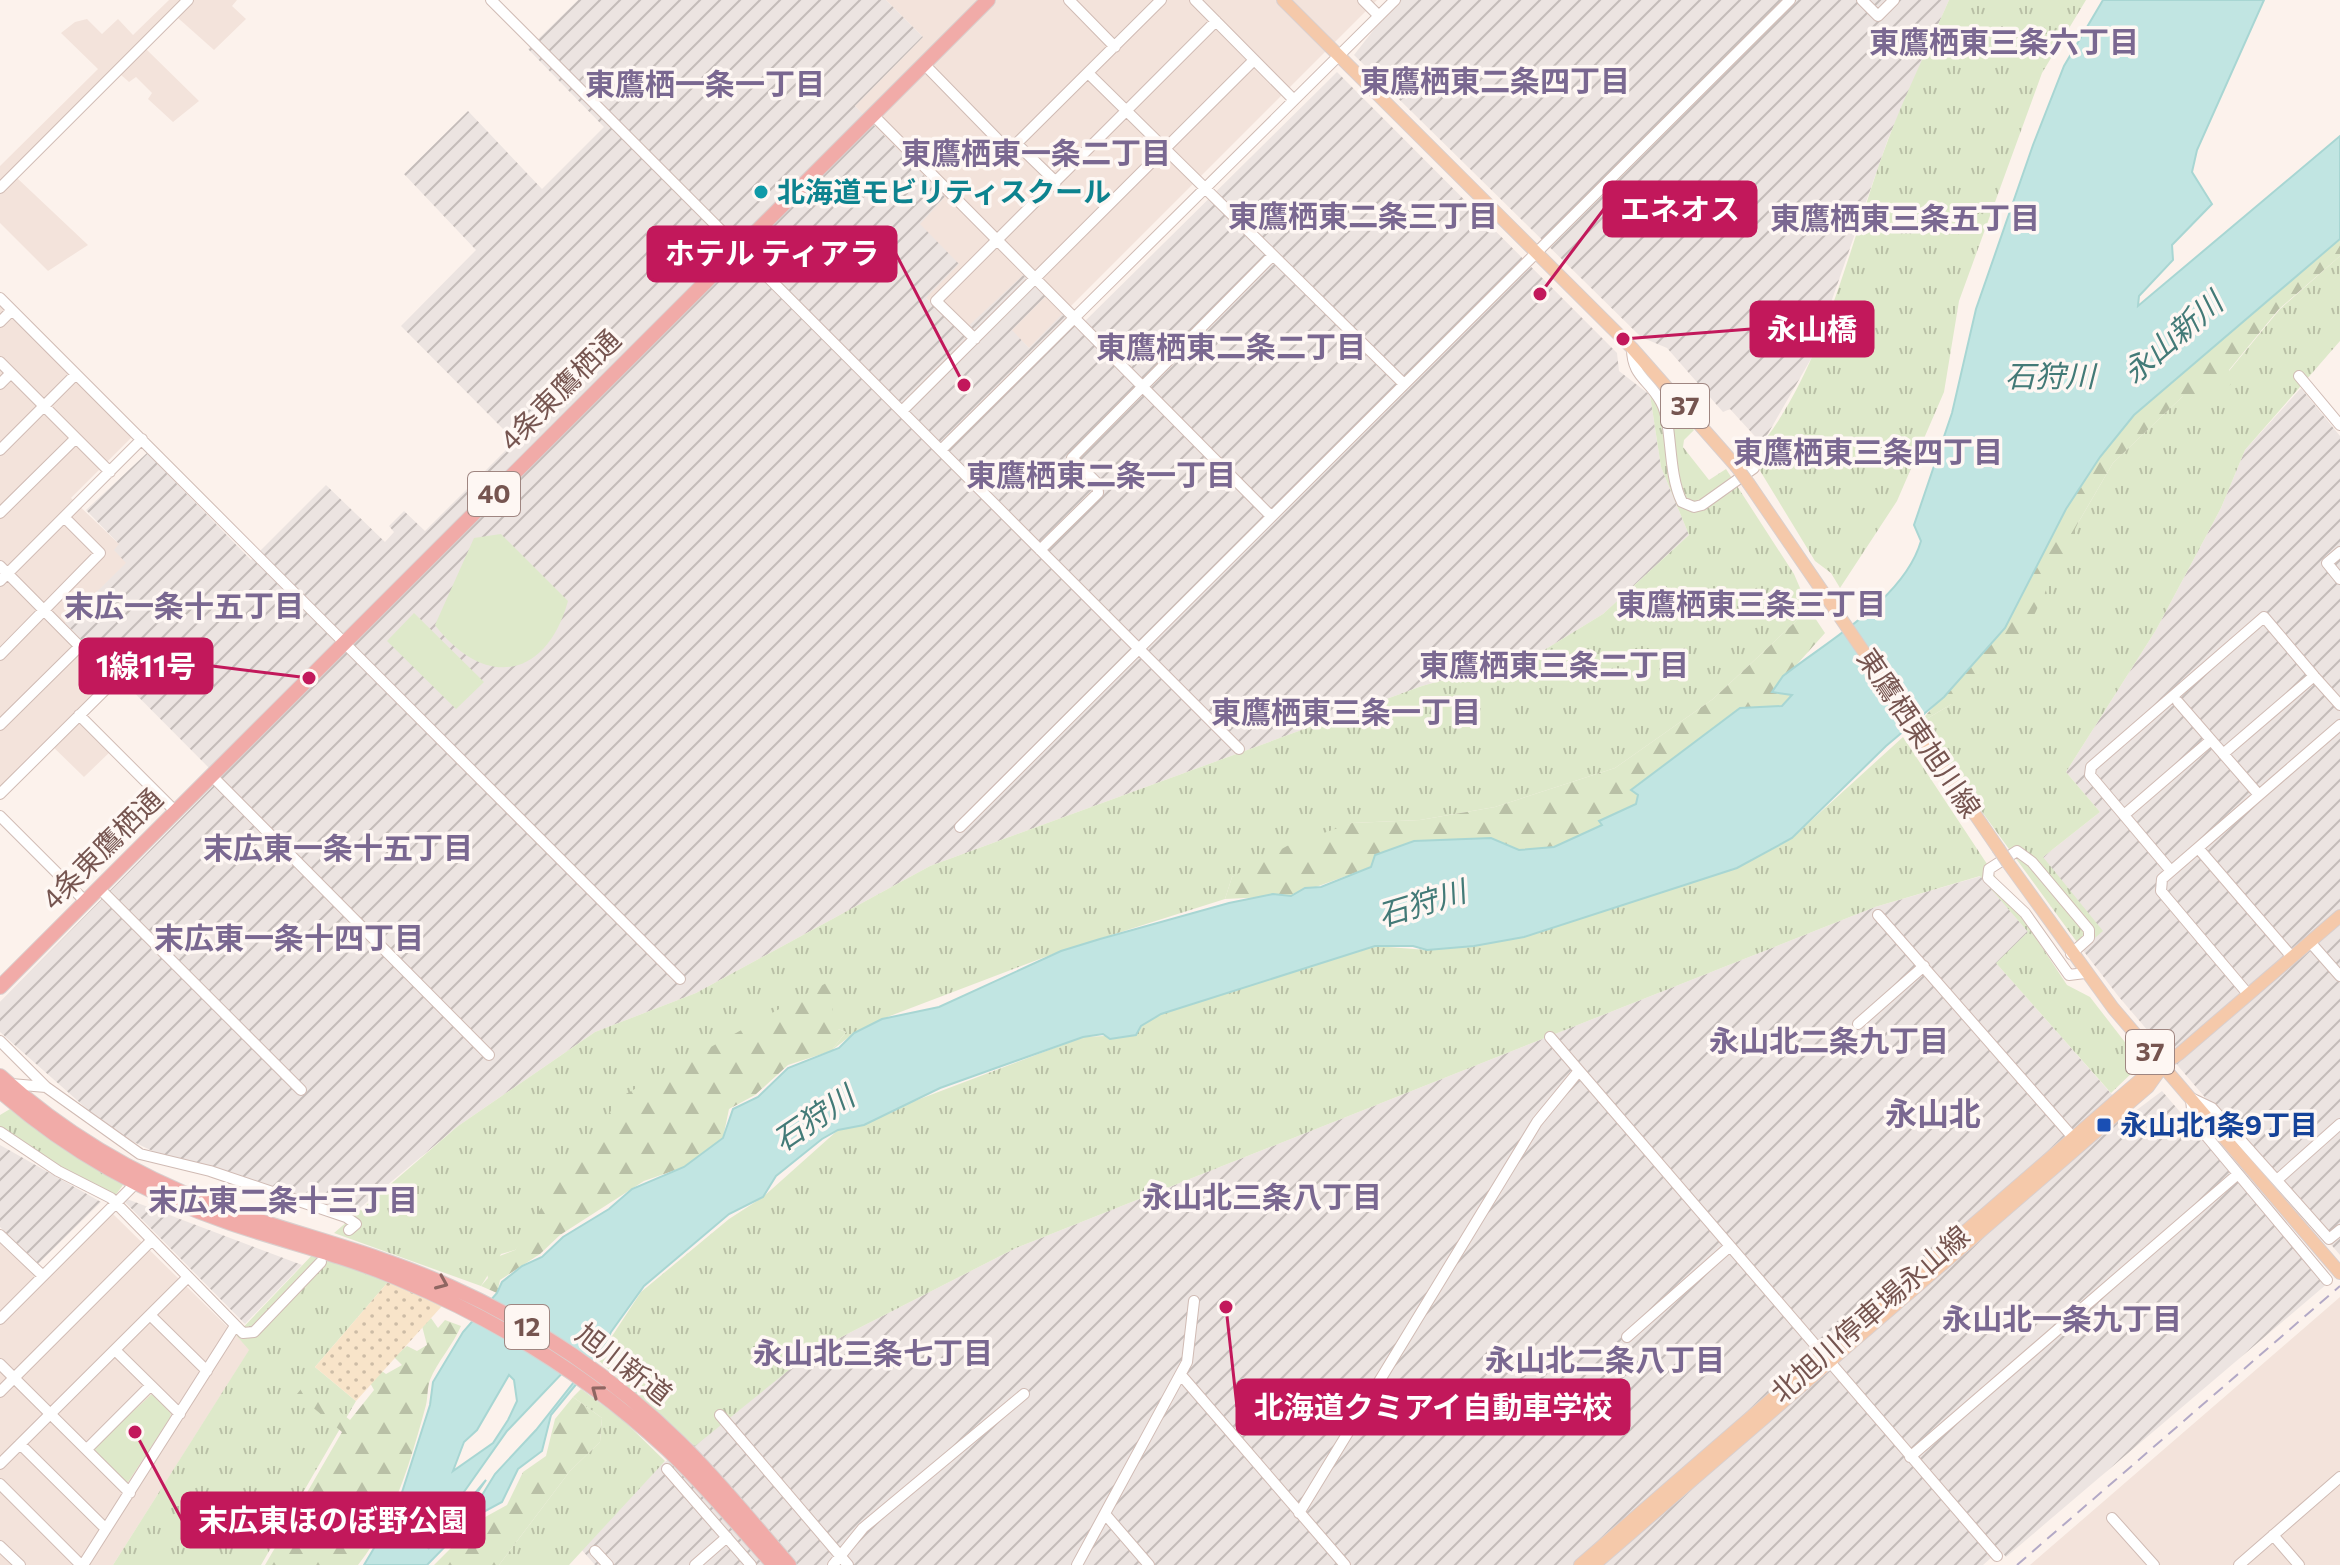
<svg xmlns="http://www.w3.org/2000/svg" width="2340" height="1565" font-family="Commissioner,'Noto Sans JP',sans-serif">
	<defs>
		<pattern id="industrial-furrows" width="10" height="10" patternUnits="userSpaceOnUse" patternTransform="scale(2)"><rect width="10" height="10" fill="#ece4e1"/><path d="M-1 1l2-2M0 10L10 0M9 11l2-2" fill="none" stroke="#c4bcb9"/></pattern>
		<pattern id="grass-tufts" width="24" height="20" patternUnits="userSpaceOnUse" patternTransform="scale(2)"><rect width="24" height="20" fill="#dee9ca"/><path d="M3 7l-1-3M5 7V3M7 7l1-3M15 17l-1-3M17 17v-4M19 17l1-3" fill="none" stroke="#b9c0a6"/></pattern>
		<pattern id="forest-firs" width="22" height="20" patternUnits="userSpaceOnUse" patternTransform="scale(2)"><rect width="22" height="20" fill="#dee9ca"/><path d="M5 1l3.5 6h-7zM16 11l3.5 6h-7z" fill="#b9c0a6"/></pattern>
		<pattern id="sand-dots" width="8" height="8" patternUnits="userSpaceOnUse" patternTransform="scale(2)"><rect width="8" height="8" fill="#f8e4c9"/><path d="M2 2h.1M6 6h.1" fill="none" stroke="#cdbca6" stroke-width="1.8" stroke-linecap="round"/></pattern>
	</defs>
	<rect width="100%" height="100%" fill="#fcf2ec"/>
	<path fill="#f3e3db" d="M169,0H237L232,6L246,19L214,50L178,18L146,49L199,101L173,122L148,99L152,93L136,77L129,82L120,74L17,178L88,245L48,271L0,223V166L98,69L61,33L75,22L87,19L102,34L118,19L133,35Z
		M886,0H1377L1029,348L1012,331L962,332L925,297L920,224L874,126L855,106L923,37Z
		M0,306L132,437L71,498L119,544L127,563L58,630L107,681L75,715L112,750L84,777L47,741L0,788Z
		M111,1212L250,1349L113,1565H0V1239L42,1281Z
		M2340,1297V1565H2030Z"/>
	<path fill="url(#industrial-furrows)" d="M578,0H886L923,37L855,106L945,197L920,224L959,264L926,298L962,332L1023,275L1046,296L1012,330L1029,348L1062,314L1078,328L1337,72L1617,353L1619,371L1650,395L1661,467L1689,535L1603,614L1541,652L1422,686L930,866L696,993L595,1032L458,1126L355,1212L165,1157L113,1132L0,1032V1002L220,779L65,623L126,563L114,550L119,544L86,510L147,453L251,560L326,485L385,542L394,532L389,526L404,511L425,531L515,441L401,326L476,250L404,174L468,111L542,189L604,127L528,49Z
		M1397,0H1949L1888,139L1812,357L1762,444L1730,409L1723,412L1667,348L1641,337L1354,55Z
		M2301,388L2340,436V1255L2119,997L2082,949L2043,857L2100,812L2066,772L2156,630L2221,508L2245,450Z
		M1981,876L2028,932L1997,964L2130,1115L2162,1091L2328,1283L2006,1557L2000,1550L1983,1565H595L581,1549L661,1465L810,1353L1016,1248L1875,907Z
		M0,1145L101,1202L38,1264L0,1227Z
		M119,1196L302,1265L245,1324Z"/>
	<path fill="url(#grass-tufts)" d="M1949,0H2086L2042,73L1959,301L1944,392L1897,501L1840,588L1831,573L1815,561L1751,456C1821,382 1852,235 1888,140C1906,92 1929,46 1949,0Z
		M2340,256V341L2245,450L2221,508L2156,630L2066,772L2100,812L2043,857L2103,931L2082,949L1918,724L1950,705L2078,523L2113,463L2183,396L2201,394L2229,371L2280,309Z
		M1650,395L1672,403L1694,430L1684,440L1683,447L1709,480L1726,469L1794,574L1809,609L1713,699L1615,768L1495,807L1420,820L1352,823L1232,877L1225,899L1061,951L882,1019L854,1033L831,1051L846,1032L838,1029L529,1233L515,1250L501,1254L481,1286L334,1233L458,1126L595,1032L696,993L930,866L1422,686L1541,652L1603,614L1689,535L1661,467Z
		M1903,737L2067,985L2090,997L2138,1059L2136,1069L2111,1093L1996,963L2028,932L1980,876L1875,907L1016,1248L810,1353L695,1446L597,1359L641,1292L729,1219L763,1197L838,1130L1083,1037L1127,1035L1161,1014L1375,946L1427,950L1792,838Z
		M10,1109L62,1148L125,1182L115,1196L60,1167L0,1126V1115Z
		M315,1252L388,1282L315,1367L356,1401L261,1565H113L249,1350L236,1335Z
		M581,1389L623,1420L665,1461L569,1565H499L570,1471L600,1442L602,1418L573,1397Z"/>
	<path fill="url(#forest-firs)" d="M2340,239V256L2279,309L2229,370L2231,384L2218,398L2183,396L2113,463L2078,523L2027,630L1950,705L1918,724L2005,627L2066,509L2100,457L2134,415Z
		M1809,609L1825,633L1773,691L1793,695L1782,706L1740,708L1632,789L1638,795L1636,804L1600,820L1602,825L1554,847L1519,850L1491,838L1414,841L1371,867L1291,896L1225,899L1232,877L1287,846L1352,823L1420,820L1495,807L1615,768L1713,699Z
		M828,982L836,997L832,1011L840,1018L838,1029L846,1032L831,1051L788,1065L755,1095L729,1109L723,1138L684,1167L644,1181L560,1235L540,1254L500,1280L497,1293L481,1286L488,1278L484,1262L515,1250L571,1160L624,1095Z
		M431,1318L438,1328L445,1320L461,1326C453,1345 437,1362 430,1380C427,1388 428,1397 426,1405C411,1460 394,1520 358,1565H265L342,1432L297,1394L305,1384L350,1420L374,1390L369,1381L379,1369L386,1374L402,1365L394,1357L407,1346L417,1351L427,1345L422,1326Z
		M573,1397L602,1418L600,1442L570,1471L499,1565H434L478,1521L507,1505L523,1472L546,1456L555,1419Z"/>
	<path fill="url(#sand-dots)" d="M388,1282L442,1306L356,1401L315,1367Z"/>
	<path fill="#dee9ca" d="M501,534L568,601C546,680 484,689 435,625L474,538Z
		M414,613L484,682L456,709L387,641Z
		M152,1394L171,1412L170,1418L128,1482H123L95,1452L94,1447Z"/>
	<path fill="#c1e5e2" stroke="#a8d6d3" stroke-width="2" fill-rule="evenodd" d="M2103,0H2264L2197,150L2192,172L2212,204L2172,245L2173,260L2139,296L2138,306L2340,136V239L2134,415L2100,457L2066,509L2005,628L1944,697L1886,746L1792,838L1737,868L1524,937L1474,946L1427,950L1413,946H1375L1161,1014L1141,1026L1136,1035L1110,1039L1103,1034L1083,1037L940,1088L864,1125L838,1130L822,1139L776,1176L763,1197L729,1214L644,1286L611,1332L597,1359L551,1415L542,1451L518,1469L502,1502L474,1517L427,1565H364L396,1511L430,1405L433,1382L463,1332L497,1293L502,1282L522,1266L542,1257L563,1237L609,1209L632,1189L684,1167L723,1138L733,1109L758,1097L788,1068L839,1048L854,1033L882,1019L939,1007L1061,951L1100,939L1229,903L1273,894L1291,896L1305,888L1321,887L1371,867L1375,855L1414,841L1491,838L1519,850L1554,847L1602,825L1599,821L1636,804L1638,795L1631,790L1740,708L1782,706L1792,695L1772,692L1783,676C1830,639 1904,599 1921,541L1914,525L1952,413L1976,309L2033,145L2064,66ZM569,1366L578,1367L581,1373L536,1430L495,1474L463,1526L457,1531L455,1525L486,1480L428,1549L447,1516L507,1431ZM509,1375L514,1380L517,1401L508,1420L493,1443L453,1471L464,1442L477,1430Z"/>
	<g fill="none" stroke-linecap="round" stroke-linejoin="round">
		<g stroke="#d0bbb4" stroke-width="12">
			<path id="minor" d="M491,0L1239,749
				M1069,0L1115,47
				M1195,0L1294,100
				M1363,0L1379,16
				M1862,0L1878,16L1894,0
				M924,64L1009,151L1161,0
				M1088,73L1404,384
				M873,115L1271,516
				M1017,144L1056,182
				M0,188L188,0
				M0,298L680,979
				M0,322L12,310
				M975,339L936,301L1216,21
				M1632,348C1632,377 1649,379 1661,402C1673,423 1667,472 1682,502L1694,507L1702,505L1754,468
				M0,362L110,472
				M2299,376L2340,425
				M0,384L11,373
				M902,411L1254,60
				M0,450L76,374
				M941,450L1395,0
				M0,513L76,438
				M1040,550L1098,493L1097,483L1072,458L1273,255
				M2340,552L2327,563L2340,579
				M0,566L114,681L0,794
				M0,581L142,439
				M0,655L100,553L64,517
				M2178,702L2259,795
				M79,715L176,812
				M0,725L79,647
				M2223,754L2314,676L2340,705
				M212,776L489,1055
				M2124,815L2211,740
				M0,816L86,902
				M960,827L1790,0
				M2198,848L2292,957
				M2171,871L2090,775L2091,767L2264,617L2314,676
				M99,888L301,1090
				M1878,915L2077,1142
				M2310,942L2340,976
				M2071,954L2089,938V930L2032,862L2017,851L1989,869L1988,878L2025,913L2069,975L2085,973
				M2248,994L2161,891L2162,879L2340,725
				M1858,1024L1924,966
				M1550,1037L1997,1556
				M0,1041L46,1087L140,1154L210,1171L346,1217L356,1224L349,1230
				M11,1084L46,1087
				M2191,1099L2193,1120L2327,1280
				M2193,1099L2212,1108L2329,1239L2340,1230
				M0,1132L58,1171L111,1198L243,1333L254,1332L321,1262
				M2277,1180L2340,1124
				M0,1235L43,1276
				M150,1315L207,1371
				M0,1319L136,1183
				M1627,1337L1729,1247
				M115,1350L180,1414
				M0,1364L130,1493
				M1181,1375L1345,1565
				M0,1392L150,1242
				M720,1415L848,1565
				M20,1444L106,1529
				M87,1449L150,1386
				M1910,1457L2238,1174
				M0,1464L187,1278
				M667,1469L751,1565
				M0,1484L81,1565
				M1299,1513L1537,1122L1578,1072
				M1105,1514L1149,1565
				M2112,1518L2154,1565
				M2273,1535L2299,1565
				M0,1546L20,1565
				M595,1551L608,1565
				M83,1565L235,1326
				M695,1565L727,1537
				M833,1565L863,1528L1024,1394
				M1077,1565L1187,1362L1194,1301
				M2239,1565L2340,1477"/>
		</g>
		<g stroke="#d9cfce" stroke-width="14">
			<path id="major" d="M1283,0L1632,348L1736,466
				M1749,484L1998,848
				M2008,863L2113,1008L2340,1273
				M1580,1565L2141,1079L2179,1054L2340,916
				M1594,1565L2148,1087L2158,1073"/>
		</g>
		<g stroke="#d9cfce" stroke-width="16">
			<path id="highway" d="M0,987L988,0
				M0,1076C61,1131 134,1175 211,1204C290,1234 373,1251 451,1287C534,1324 615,1379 680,1443C719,1481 753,1524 789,1565
				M0,1091C67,1150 146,1194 230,1223C286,1242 343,1255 397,1278C495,1319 589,1376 667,1449C705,1485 739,1526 774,1565"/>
		</g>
		<use href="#minor" stroke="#fff" stroke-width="10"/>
		<use href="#major" stroke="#f5c9aa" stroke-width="12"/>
		<use href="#highway" stroke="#f1aba8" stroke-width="14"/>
		<path stroke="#b3a9c6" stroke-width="2" stroke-dasharray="12 8" stroke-linecap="butt" d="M2017,1565L2340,1286"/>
		<g stroke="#d9cfce" stroke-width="14" stroke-linecap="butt">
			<path id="major-bridge" d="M1736,466L1749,484
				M1998,848L2008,863"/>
		</g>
		<use href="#major-bridge" stroke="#f5c9aa" stroke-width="12"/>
	</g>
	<defs><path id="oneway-chevron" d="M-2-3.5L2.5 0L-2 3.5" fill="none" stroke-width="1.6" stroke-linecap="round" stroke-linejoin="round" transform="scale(2)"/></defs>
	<g stroke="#8f6662">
		<use href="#oneway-chevron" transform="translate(442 1283) rotate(23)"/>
		<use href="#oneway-chevron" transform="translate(597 1391) rotate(-143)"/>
	</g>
	<circle fill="#0f9aa8" stroke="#fef7f3" stroke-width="3" cx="761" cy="192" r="8"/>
	<rect fill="#1a4fb4" stroke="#fef7f3" stroke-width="3" x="2096" y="1117" width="16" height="16" rx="4"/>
	<g text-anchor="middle" stroke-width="7" stroke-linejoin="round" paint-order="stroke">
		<g fill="#fef7f3" stroke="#9f8681" stroke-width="2">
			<rect x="1661" y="384" width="48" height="44" rx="6"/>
			<rect x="468" y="472" width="52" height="44" rx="6"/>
			<rect x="2126" y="1030" width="48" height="44" rx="6"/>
			<rect x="505" y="1305" width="44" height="44" rx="6"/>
		</g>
		<g font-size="26" font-weight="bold" fill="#765550">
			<text x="1685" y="415">37</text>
			<text x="494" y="503">40</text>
			<text x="2150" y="1061">37</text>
			<text x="527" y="1336">12</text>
		</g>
		<g font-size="28" font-weight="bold" fill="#0d838f" stroke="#fef7f3" text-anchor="start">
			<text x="777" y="202">北海道モビリティスクール</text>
		</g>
		<g font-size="28" fill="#765550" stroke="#fef7f3">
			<text transform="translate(560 390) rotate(-45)" y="10">4条東鷹栖通</text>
			<text transform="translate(1919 733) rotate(56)" y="10">東鷹栖東旭川線</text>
			<text transform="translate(102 849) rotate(-45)" y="10">4条東鷹栖通</text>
			<text transform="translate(1870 1314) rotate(-41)" y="10">北旭川停車場永山線</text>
			<text transform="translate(624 1364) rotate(38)" y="10">旭川新道</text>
		</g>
		<g font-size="28" font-weight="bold" fill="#164399" stroke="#fef7f3" text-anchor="start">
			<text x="2120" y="1135">永山北1条9丁目</text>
		</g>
		<g font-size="30" font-weight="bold" fill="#7a6891" stroke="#fef7f3">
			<text x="2004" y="53">東鷹栖東三条六丁目</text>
			<text x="1495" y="92">東鷹栖東二条四丁目</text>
			<text x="705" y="95">東鷹栖一条一丁目</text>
			<text x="1036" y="164">東鷹栖東一条二丁目</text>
			<text x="1363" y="227">東鷹栖東二条三丁目</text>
			<text x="1905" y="229">東鷹栖東三条五丁目</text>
			<text x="1231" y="358">東鷹栖東二条二丁目</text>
			<text x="1868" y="463">東鷹栖東三条四丁目</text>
			<text x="1101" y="486">東鷹栖東二条一丁目</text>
			<text x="1751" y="615">東鷹栖東三条三丁目</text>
			<text x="184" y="617">末広一条十五丁目</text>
			<text x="1554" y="676">東鷹栖東三条二丁目</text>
			<text x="1346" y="723">東鷹栖東三条一丁目</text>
			<text x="338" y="859">末広東一条十五丁目</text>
			<text x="289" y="949">末広東一条十四丁目</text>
			<text x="1829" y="1052">永山北二条九丁目</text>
			<text x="1262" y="1208">永山北三条八丁目</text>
			<text x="283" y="1211">末広東二条十三丁目</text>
			<text x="2062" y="1330">永山北一条九丁目</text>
			<text x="873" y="1364">永山北三条七丁目</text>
			<text x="1605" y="1371">永山北二条八丁目</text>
		</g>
		<g font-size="30" font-style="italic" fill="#437a77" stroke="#fef7f3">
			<text transform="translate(2173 338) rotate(-41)" y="10">永山新川</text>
			<text x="2050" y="387">石狩川</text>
			<text transform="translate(1422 904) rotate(-17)" y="10">石狩川</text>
			<text transform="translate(814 1119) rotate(-34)" y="10">石狩川</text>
		</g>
		<g font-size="32" font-weight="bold" fill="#7a6891" stroke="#fef7f3">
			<text x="1933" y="1125">永山北</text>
		</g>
	</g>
	<path fill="none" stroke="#c2185b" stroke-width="3" d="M1540 294L1604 209M964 385L896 254M1623 339L1751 329M309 678L212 666M1226 1307L1237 1407M135 1432L182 1520"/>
	<g fill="#c2185b" stroke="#fef7f3" stroke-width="3">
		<circle cx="1540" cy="294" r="8"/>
		<circle cx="964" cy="385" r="8"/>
		<circle cx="1623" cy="339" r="8"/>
		<circle cx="309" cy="678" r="8"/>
		<circle cx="1226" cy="1307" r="8"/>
		<circle cx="135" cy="1432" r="8"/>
	</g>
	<g fill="#c2185b" stroke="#c2185b" stroke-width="3">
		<rect x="1604" y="182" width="152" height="54" rx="8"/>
		<rect x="648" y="227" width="248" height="54" rx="8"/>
		<rect x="1751" y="302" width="122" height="54" rx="8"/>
		<rect x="80" y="639" width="132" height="54" rx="8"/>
		<rect x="1237" y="1380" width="392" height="54" rx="8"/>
		<rect x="182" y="1493" width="302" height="54" rx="8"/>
	</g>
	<g font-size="30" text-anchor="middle" font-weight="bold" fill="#fff">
		<text x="1680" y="220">エネオス</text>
		<text x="772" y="264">ホテル ティアラ</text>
		<text x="1812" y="340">永山橋</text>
		<text x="146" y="677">1線11号</text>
		<text x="1433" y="1418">北海道クミアイ自動車学校</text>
		<text x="333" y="1531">末広東ほのぼ野公園</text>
	</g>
</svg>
